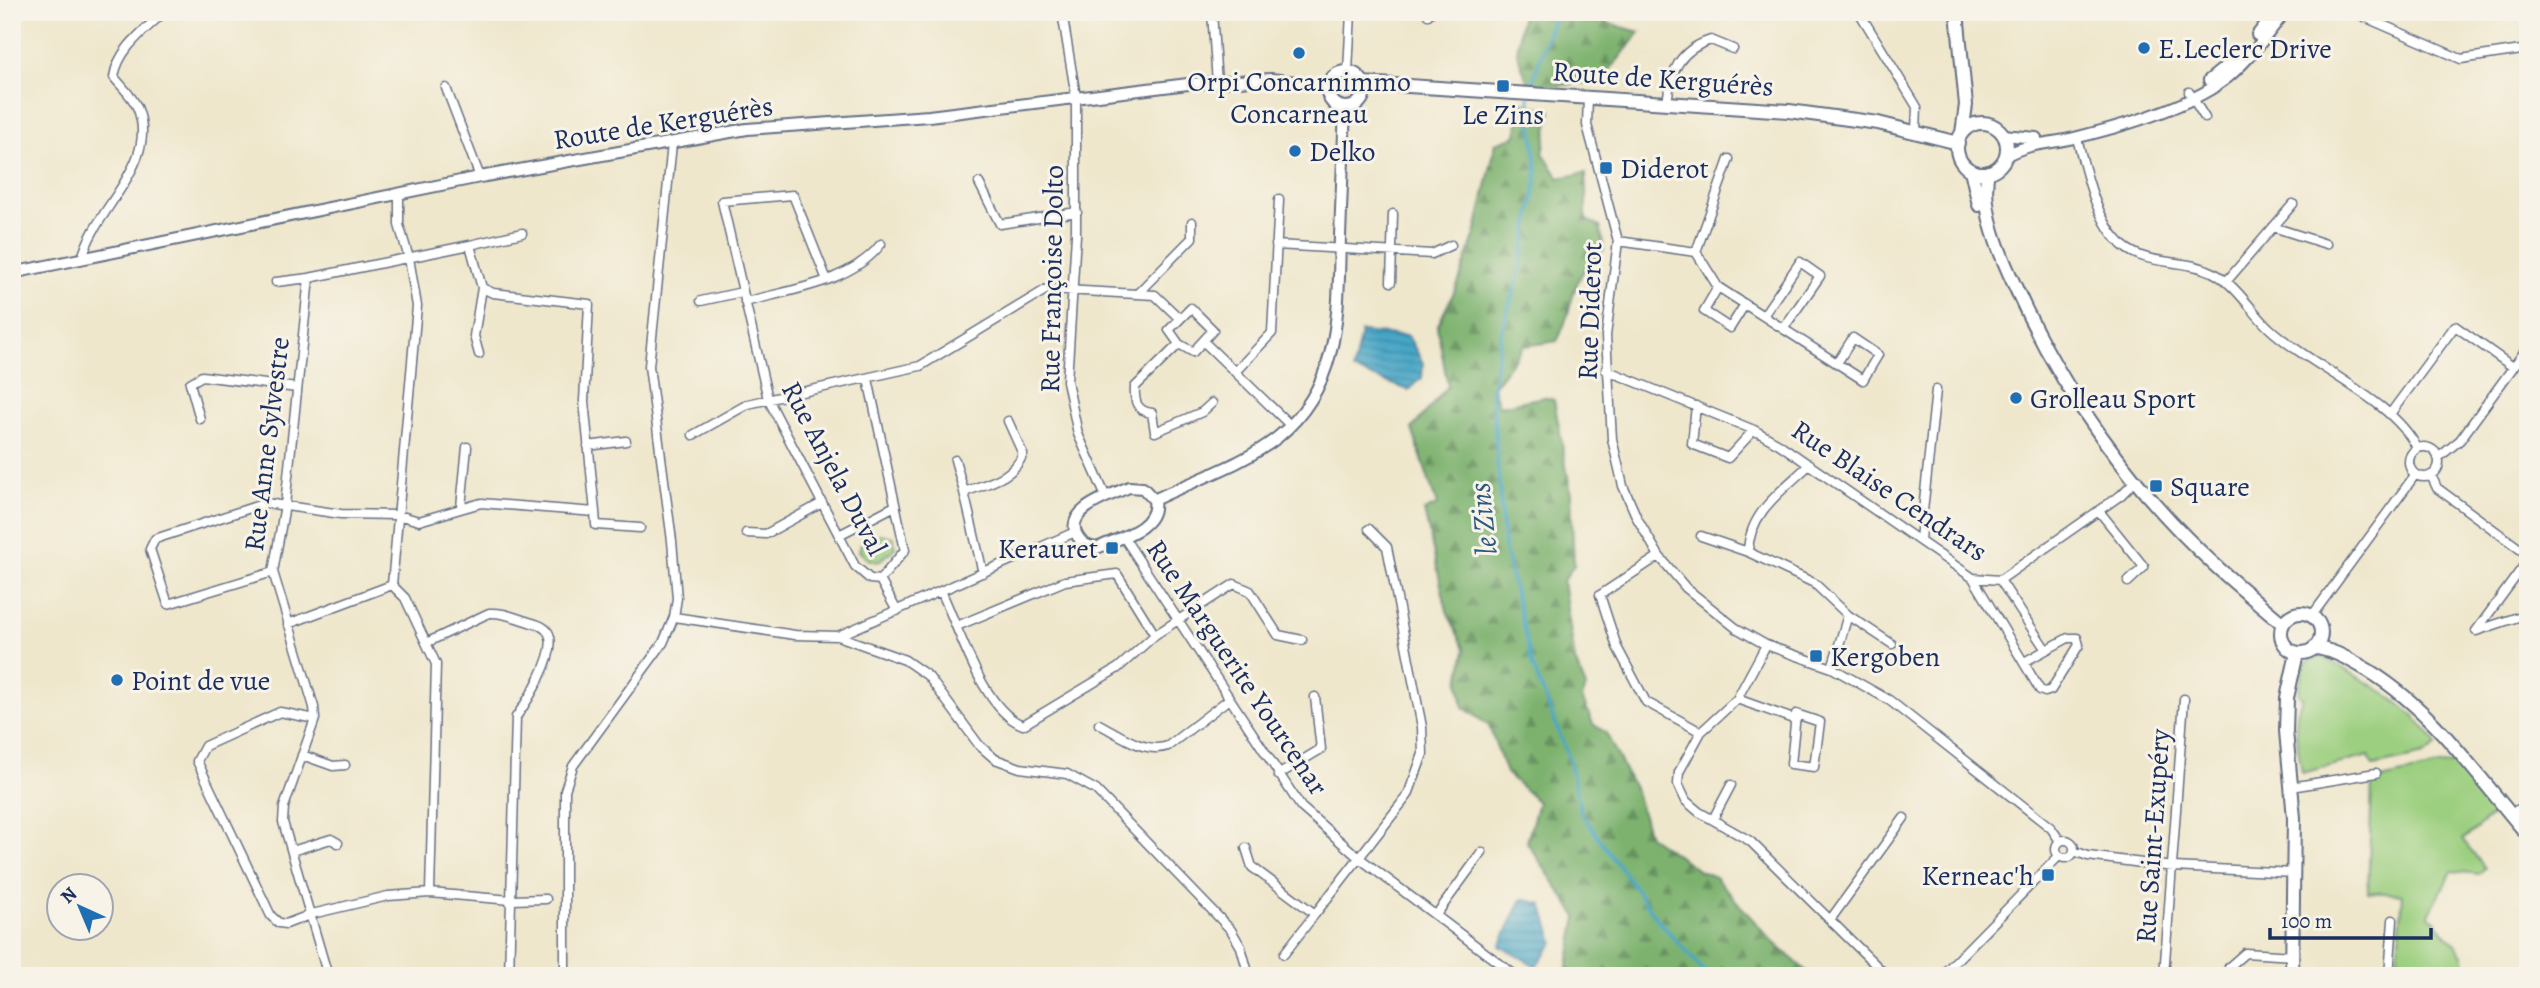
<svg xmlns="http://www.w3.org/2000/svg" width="2540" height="988" font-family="Alegreya,serif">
	<defs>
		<pattern id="forest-firs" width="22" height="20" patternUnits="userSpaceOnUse" patternTransform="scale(1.75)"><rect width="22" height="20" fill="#7db26e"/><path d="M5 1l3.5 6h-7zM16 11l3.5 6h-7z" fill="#66915e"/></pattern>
		<pattern id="water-rules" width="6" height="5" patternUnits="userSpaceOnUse" patternTransform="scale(1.75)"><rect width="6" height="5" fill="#47a6c6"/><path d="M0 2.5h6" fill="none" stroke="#3a88a4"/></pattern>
	</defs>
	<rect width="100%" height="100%" fill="#f7f3e8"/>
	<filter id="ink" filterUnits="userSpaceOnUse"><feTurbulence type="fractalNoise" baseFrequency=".0143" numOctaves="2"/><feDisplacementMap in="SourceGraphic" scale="14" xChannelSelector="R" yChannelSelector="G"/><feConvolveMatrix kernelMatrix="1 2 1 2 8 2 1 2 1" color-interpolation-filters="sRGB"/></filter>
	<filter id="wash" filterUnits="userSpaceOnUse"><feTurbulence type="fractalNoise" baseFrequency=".00686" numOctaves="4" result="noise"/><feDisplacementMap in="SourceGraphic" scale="28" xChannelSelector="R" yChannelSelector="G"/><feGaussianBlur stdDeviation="1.57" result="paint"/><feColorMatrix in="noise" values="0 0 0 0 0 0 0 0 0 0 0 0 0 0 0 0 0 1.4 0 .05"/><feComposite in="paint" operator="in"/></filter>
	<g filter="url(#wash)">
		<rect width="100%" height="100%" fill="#efe7cc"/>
		<path fill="#9ccf7f" stroke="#5c7f6e" stroke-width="2" d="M881,534L894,537L895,548L878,562L867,559L859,551L863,539Z
			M2322,656C2362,680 2412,703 2437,745L2424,755L2373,766L2369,756L2302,773C2299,750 2290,718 2303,698L2298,695L2304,664Z
			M2457,762L2497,811L2463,840L2485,868L2479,874L2452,871L2429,914L2463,955L2468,976H2396L2403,894L2368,892L2372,781Z"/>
		<path fill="url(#forest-firs)" stroke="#4c7066" stroke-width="2" d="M1522,12H1600L1604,22L1640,32L1601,81L1556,86L1528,83L1517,53Z
			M1521,102L1551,111L1543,153L1559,178L1586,173V220L1600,226L1604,250C1565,281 1578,302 1557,341L1524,346L1493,387L1499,406L1544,397L1554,400L1571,494L1572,521L1574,565L1563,581L1575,661L1586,687L1582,698L1593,724L1606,733L1636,792L1649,836L1700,871L1715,877L1772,941L1812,976H1566L1577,917L1527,842L1538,802L1506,773L1489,726L1463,707L1459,682L1465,650L1447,611L1424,511L1437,505L1412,429L1448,386L1437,327L1458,284L1476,231L1496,143L1516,136Z"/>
		<path fill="url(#water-rules)" stroke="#316a92" stroke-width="2" d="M1361,332L1408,336L1423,363L1422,378L1409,390L1353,370Z
			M1522,899L1542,904L1554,942L1536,966L1500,946Z"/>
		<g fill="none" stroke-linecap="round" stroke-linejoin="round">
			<path stroke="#47a6c6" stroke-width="3.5" d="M1530,90L1555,12
				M1529,98L1537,170L1534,197L1520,270L1501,333L1492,392L1504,546L1532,664L1569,758L1581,813L1658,920L1708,976"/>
		</g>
	</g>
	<g filter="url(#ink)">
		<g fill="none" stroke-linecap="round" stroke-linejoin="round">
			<g stroke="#656f84" stroke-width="11">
				<path id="minor" d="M1062,12L1076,97V235L1067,381L1078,434L1106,497
					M1212,12L1217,83
					M1426,12L1428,15L1431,12
					M1859,12L1917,107L1916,131
					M2353,12L2461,59L2528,49
					M1348,72L1351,12
					M446,88L480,177
					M2189,92L2205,118
					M1588,97L1587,125L1618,241L1606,336L1612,439L1623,486L1637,518L1659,556L1686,588L1736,628L1766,645L1832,668L1889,700L2051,828L2060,841
					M1667,102C1671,71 1679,50 1711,40L1733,49
					M2077,138C2086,172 2095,219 2122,245C2147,267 2183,258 2212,272C2236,284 2251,311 2269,328C2311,367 2393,399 2417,448
					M979,183L1000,224L1077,212
					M2273,227L2326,244
					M1618,241L1696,252
					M470,245L522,233
					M1276,245L1432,254L1451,245
					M1696,252L1718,287L1863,380L1878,355L1853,338L1837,363
					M1696,252L1729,159
					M82,259C94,208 161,163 137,107C132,96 121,86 114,77C118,49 145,30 164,12
					M309,278L285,505L273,572L314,707L315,719L284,807L283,822L328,976
					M827,280L793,195L722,201L768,399L855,566L870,579L880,580
					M1391,282L1393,214
					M2226,282L2293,204
					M1718,287L1704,311L1730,328L1745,304
					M1138,293L1192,238V222
					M701,301L742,292
					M745,302C789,290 851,283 881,244
					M1191,308L1213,330L1193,352L1179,344L1169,330Z
					M1763,316L1800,262L1820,276L1783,329
					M1205,343L1290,425
					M1179,344L1135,387C1134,402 1137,411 1152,413L1155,432L1202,412L1212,403
					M479,354L474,336L482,288
					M1606,370L1754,430L1779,444L1973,578L2000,580L2121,495L2137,479
					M1235,372L1272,333L1279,200
					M868,379L905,550L880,580
					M1696,406L1692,444L1728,458L1754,430
					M2390,414L2455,326L2513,367
					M200,419L190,383L202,376L297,388
					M693,435L748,404L920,366L1047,289L1155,295L1179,318
					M588,446L626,441
					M2409 462a15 15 0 1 1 30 0a15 15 0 1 1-30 0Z
					M2438,458L2460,440L2528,347
					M955,460L964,492
					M2431,475L2437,488L2528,555
					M461,507L467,447
					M2099,511L2144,567L2128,582
					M595,512L596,525L640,528
					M746,533L766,534L822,503
					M839,535L895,506
					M1123,536L1301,807L1358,857L1516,976
					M1701,536L1748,552L1814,583L1848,615L1892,644
					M1920,539L1936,390
					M1748,552C1749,512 1782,491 1810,464
					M1659,556L1600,595L1617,647L1646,702L1701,732
					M2528,560L2476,631L2524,615L2528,602
					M273,572L168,604L150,549L155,539L266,503L341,514L398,515L419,521L481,503L595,512L584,401L589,304L493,293L482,288L470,245L309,278L276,282
					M983,573L964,492C987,483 1013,479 1023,454L1008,421
					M1973,578L2040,690L2045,692L2051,690L2079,645L2077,638H2068L2024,662
					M880,580L897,611
					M2000,580L2046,650
					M392,585L405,598L436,664L430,893
					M941,591C959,628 983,711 1023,725L1118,668L1155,635L1234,584L1250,591L1278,635L1302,640
					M674,617L795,635L838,636L905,660L928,676L979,745L995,759L1020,768L1067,774L1096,790L1231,930L1241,947L1249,976
					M2311,617L2415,475
					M288,624L392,585L417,306L409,258L399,225V194
					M957,626L1065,581L1117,574L1155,635
					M838,636L1075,532
					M426,643L489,613C502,612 513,617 526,621C534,624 545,625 549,634C558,653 527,702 516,717L509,976
					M1766,645L1737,699L1701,732L1679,772L1678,784L1686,801L1699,812L1750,841L1887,976
					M1832,668L1848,615
					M1737,699L1796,720
					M1796,714L1820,722L1814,767L1791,764Z
					M315,719L280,712L205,746L197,761L271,916L279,923L286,924L312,914L388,896L430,893L511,900L546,899
					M1099,724C1120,735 1144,754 1168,746L1229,699
					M302,755L333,766L345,765
					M1278,775L1321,749L1315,697
					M2291,787L2376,773
					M2517,810L2528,811
					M1713,819L1731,785
					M2056 849a9 9 0 1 1 18 0a9 9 0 1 1-18 0Z
					M1246,848L1252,867L1315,914L1408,795L1423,754L1422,727L1387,547L1369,529
					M292,851L331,839L338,843
					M2074,851L2088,856L2173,867L2295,873
					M1436,915L1482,852
					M1830,920L1904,818
					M1284,954L1315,914
					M565,976V790L573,766L663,643L674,617L677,598L672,541L649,366L672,144
					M1941,976L2059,856
					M2164,976L2184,699
					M2228,976L2229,967L2245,953L2294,956
					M2389,976L2393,920"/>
			</g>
			<g stroke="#656f84" stroke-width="14">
				<path id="tertiary" d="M2257,35L2275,12
					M2209,80L2240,55
					M2003,135L2036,138
					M2005,156C2029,142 2052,144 2078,137C2123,126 2192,106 2228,77C2250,59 2267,34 2285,12
					M12,273L480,177L747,129L929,116L1188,84L1271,79L1329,86
					M1129,487L1143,488L1154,500C1159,529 1118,538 1097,548C1088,547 1082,544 1078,537C1061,510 1112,495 1129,487Z
					M1154,500C1194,480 1243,465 1278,437C1342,385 1338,310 1340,236C1342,193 1343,150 1345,107"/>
			</g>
			<g stroke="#656f84" stroke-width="16">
				<path id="secondary" d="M1957,12L1966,105L1962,133
					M1328 90a18 18 0 1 1 36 0a18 18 0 1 1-36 0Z
					M1363,83L1789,111L1878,123L1958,143
					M1957 148a25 25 0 1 1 50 0a25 25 0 1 1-50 0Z
					M1971,170L1979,205
					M1988,172C1980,207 1999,252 2014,284C2061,390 2132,490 2218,568C2239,587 2261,605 2283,624
					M2281 633a20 20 0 1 1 40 0a20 20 0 1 1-40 0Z
					M2314,648C2330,649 2345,657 2359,665C2431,705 2475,774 2528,835
					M2292,976L2294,818L2286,731L2287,698L2297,653"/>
			</g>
			<use href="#minor" stroke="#fff" stroke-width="8"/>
			<use href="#tertiary" stroke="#fff" stroke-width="10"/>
			<use href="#secondary" stroke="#fff" stroke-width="12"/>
		</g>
	</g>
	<g fill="#1f6fb2" stroke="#f7f3e8" stroke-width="2.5">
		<circle cx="2144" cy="48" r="7"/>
		<circle cx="1299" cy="53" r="7"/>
		<rect x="1496" y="79" width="14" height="14" rx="3.5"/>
		<circle cx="1295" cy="151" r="7"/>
		<rect x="1599" y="161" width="14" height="14" rx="3.5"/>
		<circle cx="2016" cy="398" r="7"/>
		<rect x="2149" y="479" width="14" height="14" rx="3.5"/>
		<rect x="1105" y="541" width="14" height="14" rx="3.5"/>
		<rect x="1809" y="649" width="14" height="14" rx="3.5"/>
		<circle cx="117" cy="680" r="7"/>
		<rect x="2041" y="868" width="14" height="14" rx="3.5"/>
	</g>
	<g text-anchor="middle" stroke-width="6" stroke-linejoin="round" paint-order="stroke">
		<g font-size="28" fill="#1b2f5e" stroke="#f7f3e8" text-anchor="start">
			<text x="2158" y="58">E.Leclerc Drive</text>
			<text x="1299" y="91" text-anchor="middle">Orpi Concarnimmo<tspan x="1299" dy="32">Concarneau</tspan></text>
			<text x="1503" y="124" text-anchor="middle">Le Zins</text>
			<text x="1309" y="161">Delko</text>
			<text x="1620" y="178">Diderot</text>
			<text x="2030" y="408">Grolleau Sport</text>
			<text x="2170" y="496">Square</text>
			<text x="1098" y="558" text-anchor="end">Kerauret</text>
			<text x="1830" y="666">Kergoben</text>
			<text x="131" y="690">Point de vue</text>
			<text x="2034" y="885" text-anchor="end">Kerneac'h</text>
		</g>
		<g font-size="28" fill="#1b2f5e" stroke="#f7f3e8">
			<text transform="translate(1663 78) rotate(4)" y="10">Route de Kerguérès</text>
			<text transform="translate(663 122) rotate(-9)" y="10">Route de Kerguérès</text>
			<text transform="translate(1051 279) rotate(-89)" y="10">Rue Françoise Dolto</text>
			<text transform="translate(1589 311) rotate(-88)" y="10">Rue Diderot</text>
			<text transform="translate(266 444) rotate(-83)" y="10">Rue Anne Sylvestre</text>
			<text transform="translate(835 468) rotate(62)" y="10">Rue Anjela Duval</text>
			<text transform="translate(1890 490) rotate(34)" y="10">Rue Blaise Cendrars</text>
			<text transform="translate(1238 667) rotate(56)" y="10">Rue Marguerite Yourcenar</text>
			<text transform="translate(2152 836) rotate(-86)" y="10">Rue Saint-Exupéry</text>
		</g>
		<g font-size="30" font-style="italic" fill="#2a5982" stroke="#f7f3e8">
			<text transform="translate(1483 519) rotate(-96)" y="10">le Zins</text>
		</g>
	</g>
	<rect width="2540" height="988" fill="none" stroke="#f7f3e8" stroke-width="42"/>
	<g transform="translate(80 907) rotate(316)"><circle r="33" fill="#f7f3e8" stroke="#9fa5b1" stroke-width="2"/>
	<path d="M0-5L12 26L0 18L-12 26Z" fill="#1f6fb2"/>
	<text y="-10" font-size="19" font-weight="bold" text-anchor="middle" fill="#1b2f5e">N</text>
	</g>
	<path d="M2270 928v10h161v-10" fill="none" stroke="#1b2f5e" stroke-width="3.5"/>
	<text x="2281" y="928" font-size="21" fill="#1b2f5e" stroke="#f7f3e8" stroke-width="5" paint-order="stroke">100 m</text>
</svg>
